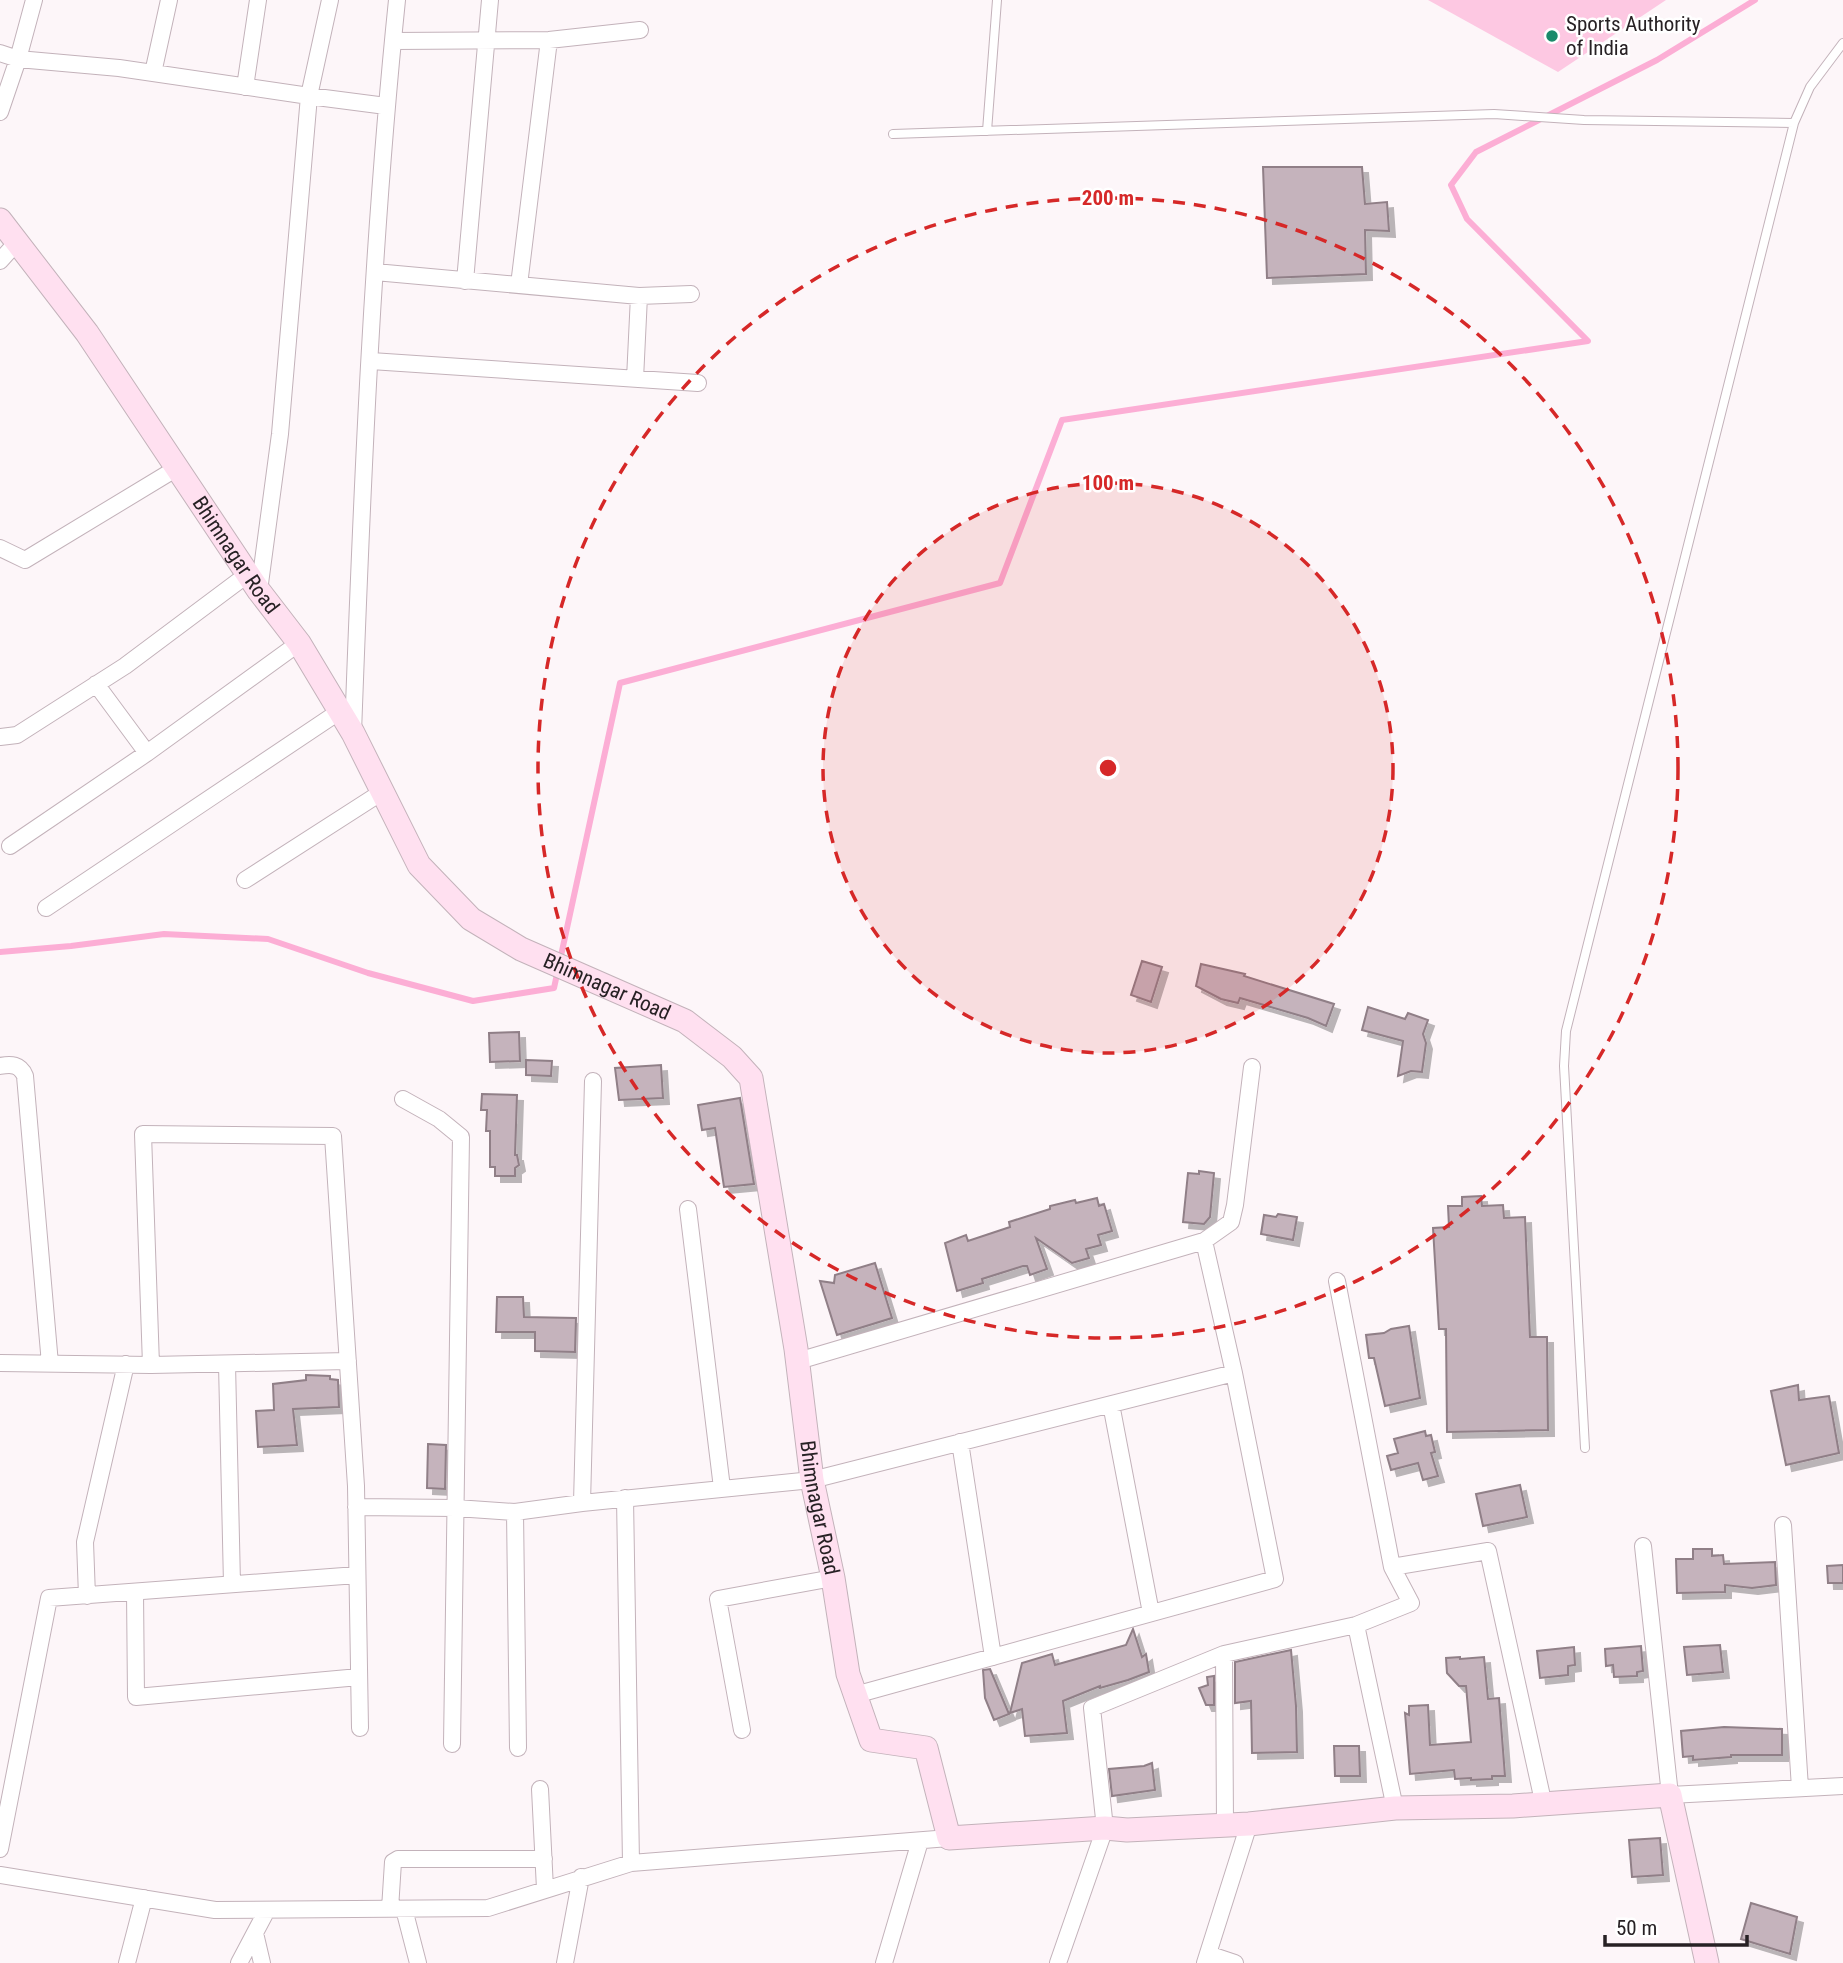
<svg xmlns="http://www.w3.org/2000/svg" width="1843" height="1963" font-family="'Roboto Condensed',sans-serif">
	<defs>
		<filter id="shadow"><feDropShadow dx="6" dy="6" stdDeviation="0" flood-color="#0004"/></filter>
	</defs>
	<rect width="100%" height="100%" fill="#fdf6f9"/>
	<path fill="#fdc8e2" d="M1428,0H1666L1558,72Z"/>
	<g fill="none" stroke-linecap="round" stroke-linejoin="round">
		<path stroke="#fcaed5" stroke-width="6" d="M0,952L71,946L164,934L268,939L368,973L473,1001L554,988L620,683L1000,583L1062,420L1588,341L1467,219L1451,185L1476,152L1657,60L1755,0"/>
	</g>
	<path fill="#c5b3bc" stroke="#907f87" stroke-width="2" filter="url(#shadow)" d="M1263,167H1362L1365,204L1387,202L1389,231L1365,230L1366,274L1267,278Z
		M1142,961L1162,967L1151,1002L1131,995Z
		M1201,964L1245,974L1244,976L1334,1004L1326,1026L1308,1018L1240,998L1238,1003L1221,999L1196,986Z
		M1368,1007L1405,1019L1408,1013L1428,1020L1423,1034L1426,1043L1422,1072L1411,1071L1398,1076L1403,1041L1362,1030Z
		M519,1032L520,1061L490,1062L489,1033Z
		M526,1060L552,1061L551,1076L526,1075Z
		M661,1065L663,1098L619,1100L615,1068Z
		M482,1094L517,1095L515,1155H517L519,1165L515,1168V1176H495V1167H490V1131H486L487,1110H481Z
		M740,1098L754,1184L724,1187L715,1128L702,1130L698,1105Z
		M1199,1171L1214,1173L1210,1217L1204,1224L1183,1222L1188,1173L1199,1174Z
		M1481,1196L1482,1206L1503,1205L1504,1218L1525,1217L1530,1337H1547L1548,1430L1447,1432L1446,1329H1439L1433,1228L1449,1227L1448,1206H1462V1197Z
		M1097,1198L1099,1206L1104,1204L1112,1231L1098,1235L1101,1245L1086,1249L1089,1258L1072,1263L1036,1238L1047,1269L1030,1275L1027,1266H1023L982,1279L983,1283L957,1291L945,1243L966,1235L968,1241L1010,1227L1009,1222L1050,1209V1206L1075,1200L1076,1203Z
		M1278,1214L1297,1217L1293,1240L1261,1234L1264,1215L1276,1217Z
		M875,1263L892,1318L837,1335L820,1281L834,1283L835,1275Z
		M497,1297H523L524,1317L576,1318L575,1352L535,1351V1332H496Z
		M1409,1326L1420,1398L1385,1406L1374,1358H1369L1366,1335L1384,1333L1391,1329Z
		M306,1375L330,1376V1379L338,1380L339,1407L293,1409L297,1445L258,1447L256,1411L274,1410L273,1384L306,1380Z
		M1798,1385L1799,1400L1829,1396L1839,1453L1786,1465L1771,1391Z
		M1425,1431L1426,1436L1431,1435L1435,1452L1431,1453L1438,1476L1423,1480L1418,1463L1391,1470L1387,1456L1398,1453L1394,1439Z
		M428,1444L446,1445L445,1489L427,1488Z
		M1520,1485L1527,1517L1483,1526L1476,1494Z
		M1693,1549H1712V1556L1723,1555L1724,1564L1775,1562L1776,1585L1752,1588L1725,1585V1592L1677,1593L1676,1559H1693Z
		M1843,1565V1583H1828L1827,1566Z
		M1133,1629L1142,1657L1146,1654L1149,1672L1128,1680L1100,1688V1686L1063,1701L1067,1733L1025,1736L1022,1709L1010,1713L1022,1663L1052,1654L1055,1665L1126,1645Z
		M1720,1645L1723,1672L1687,1675L1684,1647Z
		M1641,1646L1643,1671L1637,1672V1676L1614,1677L1613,1665L1606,1666L1605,1649Z
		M1574,1647L1575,1665L1568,1666V1675L1540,1678L1537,1651Z
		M1291,1650L1296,1706L1297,1752L1252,1753L1251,1701L1235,1703V1662Z
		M1460,1657V1659L1484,1657L1488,1699L1499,1698L1505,1776H1492V1779L1471,1780V1778L1455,1779L1454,1770L1410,1774L1405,1713L1409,1715V1706L1428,1705L1430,1745L1471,1742L1466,1686H1459L1447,1673L1446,1658Z
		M990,1669L1009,1714L994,1720L985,1698L983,1670Z
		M1214,1676V1705H1206L1199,1688L1208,1685L1207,1677Z
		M1724,1727L1782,1729V1755H1731V1757L1693,1760V1756L1683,1757L1681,1731Z
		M1334,1746H1359L1360,1776H1335Z
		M1152,1763L1155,1790L1112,1796L1109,1769L1144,1766Z
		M1660,1838L1663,1875L1632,1877L1629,1840Z
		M1751,1903L1797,1917L1790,1954L1741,1939Z"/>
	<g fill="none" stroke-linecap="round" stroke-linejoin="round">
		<g stroke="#c3b2ba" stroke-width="10">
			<path id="lane" d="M987,131L997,0
				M893,134L1494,114L1584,120L1794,123L1810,87L1843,43
				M1585,1448L1564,1066L1566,1031L1794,123"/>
		</g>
		<g stroke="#c3b2ba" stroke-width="18">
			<path id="street" d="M330,0L309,96L386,106
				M393,41L549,40L640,30
				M0,53L18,59L119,68L309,96L280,434L259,591
				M153,73L169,0
				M245,87L258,0
				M0,112L18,59L34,0
				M0,261L17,242
				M375,272L639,296L691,294
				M465,281L490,0
				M519,285L549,40
				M371,361L698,383
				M635,379L639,296
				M0,548L25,560L177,468
				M96,684L147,753
				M353,733C362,488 372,243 397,0
				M0,737L17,735L125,666L248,574
				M10,846L147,753L299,643
				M245,880L382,792
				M46,908L340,711
				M0,1066C11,1064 20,1064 25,1076L50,1364
				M403,1099L439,1119L461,1137L452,1744
				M688,1209L722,1488
				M1337,1281L1392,1567L1488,1551L1541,1792
				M798,1361L1204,1241L1231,1222L1235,1205L1252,1067
				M0,1363L151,1365L348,1361
				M227,1364L232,1584
				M151,1365L143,1134L333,1136L356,1486L360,1728
				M1111,1404L1151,1613
				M960,1442L993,1657
				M625,1498L631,1863
				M582,1503L593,1081
				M356,1507L456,1508L515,1512L582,1503L812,1480L1234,1373
				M515,1512L518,1748
				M1783,1525L1800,1788
				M1643,1546L1670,1795L1843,1786
				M135,1592L136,1697L359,1677
				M87,1596L85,1542L126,1364
				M1356,1625L1395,1808
				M1224,1654L1225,1824
				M855,1695L1275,1579L1234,1373L1204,1241
				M742,1730L718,1599L833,1578
				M540,1789L545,1889
				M0,1849L49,1598L357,1575
				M0,1875L215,1910L488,1908L631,1863L949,1838
				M390,1909L393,1862L398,1859H544
				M404,1909L418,1963
				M255,1933L262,1963
				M1208,1954L1235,1963
				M127,1963L144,1898
				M239,1963L267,1910
				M565,1963L581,1877
				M884,1963L920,1841
				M1058,1963L1105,1828L1092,1708L1224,1654L1356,1625L1411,1603L1392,1567
				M1205,1963L1249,1824"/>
		</g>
		<g stroke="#c3b2ba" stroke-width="25">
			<g id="secondary">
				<path id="s1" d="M0,220L87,333L259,591L299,643L353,733L419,865L471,919L521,949L685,1021L732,1057L751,1078L796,1349L812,1480L833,1578L848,1674L871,1740L926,1748L949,1838L1105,1828L1127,1830L1249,1824L1395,1808L1513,1806L1670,1795L1707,1963"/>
			</g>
		</g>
		<use href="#lane" stroke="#fff" stroke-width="8"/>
		<use href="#street" stroke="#fff" stroke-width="16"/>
		<use href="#secondary" stroke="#ffe0f0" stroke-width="23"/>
	</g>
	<circle cx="1108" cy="768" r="285" fill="#d62828" fill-opacity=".12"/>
	<g fill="none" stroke="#d62828" stroke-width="3.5" stroke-dasharray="12 9">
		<circle cx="1108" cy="768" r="285"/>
		<circle cx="1108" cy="768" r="570"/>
	</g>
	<circle fill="#1a8a6a" stroke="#fff" stroke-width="2.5" cx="1552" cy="36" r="7"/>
	<g text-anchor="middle" stroke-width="5" stroke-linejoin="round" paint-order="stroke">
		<g font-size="21" fill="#272124" stroke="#fff" text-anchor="start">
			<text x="1566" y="31">Sports Authority<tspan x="1566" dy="24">of India</tspan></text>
		</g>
		<g font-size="21" fill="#272124" stroke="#fff">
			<text dy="7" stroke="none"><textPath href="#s1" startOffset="410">Bhimnagar Road</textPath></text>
			<text dy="7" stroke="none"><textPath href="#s1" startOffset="998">Bhimnagar Road</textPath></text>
			<text dy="7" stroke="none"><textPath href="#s1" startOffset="1606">Bhimnagar Road</textPath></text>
		</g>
	</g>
	<circle cx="1108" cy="768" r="10" fill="#d62828" stroke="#fff" stroke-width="3.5"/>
	<g font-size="21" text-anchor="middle" font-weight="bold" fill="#d62828" stroke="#fff" stroke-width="5" stroke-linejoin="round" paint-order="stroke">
		<text x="1108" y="205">200 m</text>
		<text x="1108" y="490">100 m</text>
	</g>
	<path d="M1605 1935v10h142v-10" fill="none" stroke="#272124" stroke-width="3.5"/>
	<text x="1616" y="1935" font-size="21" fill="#272124" stroke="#ffffff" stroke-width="5" paint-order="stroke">50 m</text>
</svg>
